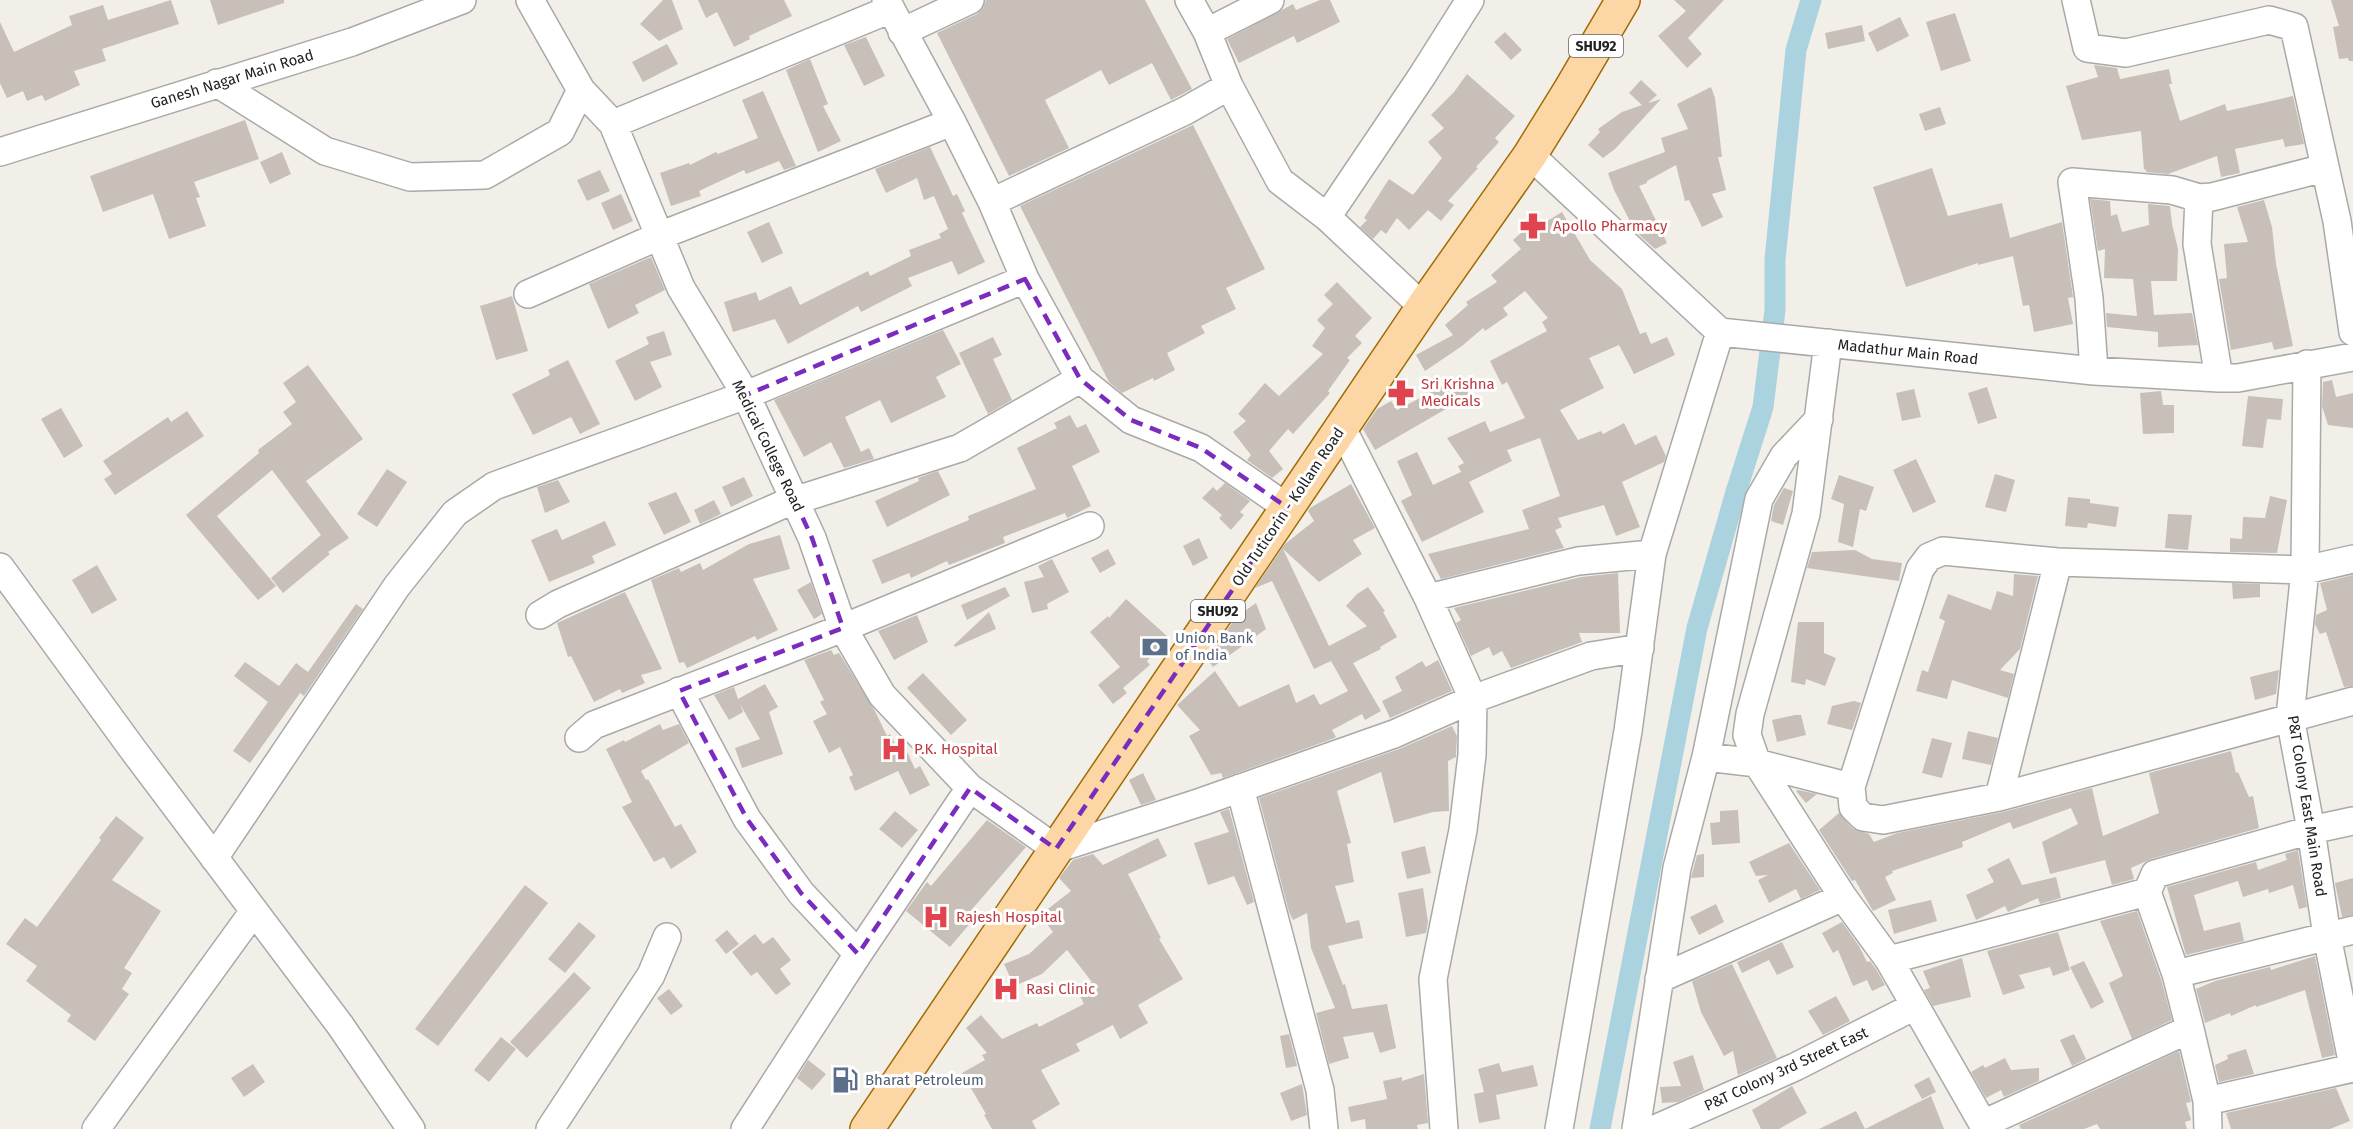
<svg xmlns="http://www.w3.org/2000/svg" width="2353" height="1129" font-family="'Fira Sans',sans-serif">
	<rect width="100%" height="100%" fill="#f2efe9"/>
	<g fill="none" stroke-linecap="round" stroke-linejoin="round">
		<path stroke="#aad3df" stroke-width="21" d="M1600,1129L1697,628L1736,492L1763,407L1775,310V259L1796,50L1811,0"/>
	</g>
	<path fill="#c7bfb8" d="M171,0L179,24L102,49L106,61L74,71L80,85L45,101L42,95L27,101L23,91L7,98L0,83V22L14,52L72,25L69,16L103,5L108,20Z
		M210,0H284V3L218,25Z
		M663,0H672L683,29L659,41L640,24Z
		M698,0H784L792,16L749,36L750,39L734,47L717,12L706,18Z
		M986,0H1145L1192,89L1171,100L1152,63L1109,85L1101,70L1045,100L1069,148L1009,176L937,33L977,14L983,8Z
		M1320,0H1330L1340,22L1297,43L1294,36L1239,63L1227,39L1293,4L1296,10Z
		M1674,0H1724L1688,38L1702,54L1687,68L1658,36L1686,11Z
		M2331,0H2353V61H2349L2348,58L2339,59L2333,27L2339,26Z
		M1955,13L1971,61L1941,71L1926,22Z
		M1900,17L1909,36L1877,52L1868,33Z
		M1862,25L1865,41L1828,49L1825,33Z
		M1505,32L1522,50L1511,60L1494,42Z
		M866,37L885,76L864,86L844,45Z
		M667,44L678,64L643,82L632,62Z
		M810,59L828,104L823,106L841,141L818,152L786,70Z
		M2094,65L2117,68L2120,79L2169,69L2172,84H2169L2180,121L2225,104L2227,111L2293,96L2304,144L2285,147L2283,139L2235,149L2240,173L2221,177L2217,156L2168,174L2146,172V169L2144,170L2141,131L2082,140L2066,86L2098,77Z
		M1467,74L1515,116L1495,138L1499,142L1476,167L1478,168L1448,201L1454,205L1441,221L1428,210L1409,230L1397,218L1386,234L1381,230L1373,239L1360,227L1367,220L1364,218L1389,179L1413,195L1442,158L1428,142L1444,128L1431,115L1454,92Z
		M1641,80L1657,95L1648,103L1661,99L1615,149L1603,158L1588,145L1600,132L1598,129L1622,112L1642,105L1629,93Z
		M1711,87L1715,98L1722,157H1718L1726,190L1712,194L1723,217L1702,227L1689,200L1685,201L1676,165L1647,181V183L1639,186L1667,243L1655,249L1635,231L1614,190L1608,173L1665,152L1661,138L1688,129L1677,104Z
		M763,91L796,166L784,170L779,161L746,174L744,170L699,191L701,196L671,206L660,173L689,163L690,165L716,152L718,154L758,138L742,100Z
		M1940,107L1946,124L1925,131L1919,114Z
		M245,120L259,159L194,182L200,197L196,198L206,226L169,239L153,194L103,212L90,176Z
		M1193,125L1265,269L1226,288L1236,309L1201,326L1205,333L1167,353L1175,370L1154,381L1153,378L1122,393L1109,382L1020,206Z
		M930,147L953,196L957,194L965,211L962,213L985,262L958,275L952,261L908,278L912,286L861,312L858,306L788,344L775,319L733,332L724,302L756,292L759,301L791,286L800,305L868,271L870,276L911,256L909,250L941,238L939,234L948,229L934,196L924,200L917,178L886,193L875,169Z
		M282,152L291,174L270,184L260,162Z
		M1932,168L1948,216L2002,203L2010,238L2062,222L2073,297L2068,298L2073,324L2034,332L2029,305L2023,306L2013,256L1978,265V263L1906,287L1873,187Z
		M600,170L610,191L587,201L577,180Z
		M621,194L633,221L613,230L601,203Z
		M2090,199L2110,201L2111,216L2117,214L2122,232L2149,225L2148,204L2170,206L2172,224L2178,249L2177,281H2151L2154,315L2192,313L2198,345L2158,347V332L2107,327L2106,313L2137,316L2133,279L2104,278L2105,249L2098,251Z
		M2264,200L2272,227L2276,264L2293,346L2274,350L2272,342L2231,350L2219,279L2227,278L2224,244L2248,242L2237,207Z
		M1562,212L1590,260L1622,289L1640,334L1646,332L1651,344L1667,337L1675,355L1634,374L1619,345L1589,358L1604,388L1560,410L1578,440L1601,431L1603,434L1624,423L1635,445L1656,435L1666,456L1664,462L1622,482L1640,527L1616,536L1604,505L1558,518L1562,527L1555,530L1564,548L1441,579L1428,554L1529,529L1522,510L1560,496L1540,438L1507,450L1512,461L1469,482L1484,512L1422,542L1401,501L1412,495L1397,461L1417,452L1433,485L1461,472L1458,466L1464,463L1447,438L1485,421L1490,432L1525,418L1507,382L1502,385L1490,361L1547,331L1542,322L1548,318L1525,291L1503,308L1508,315L1485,331L1483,328L1462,346L1425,371L1416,355L1453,335L1445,325L1468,305L1466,302L1497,282L1491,275L1521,249L1513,240L1530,225L1534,229Z
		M769,222L783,253L762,263L747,232Z
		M651,257L665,290L635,305L639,313L608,329L589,284Z
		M1337,282L1372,318L1355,336L1362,343L1347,358L1350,360L1328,391L1330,393L1293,434L1288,429L1269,451L1283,469L1272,478L1247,460L1251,455L1233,432L1246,421L1238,414L1265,383L1279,396L1323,354L1312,346L1325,328L1317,320L1333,304L1324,295Z
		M512,296L528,351L496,360L480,306Z
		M943,330L961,364L936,377L946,397L891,423L880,400L845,417L861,452L869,448L874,459L844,468L831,442L804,457L774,400Z
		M664,331L672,355L650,362L662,387L635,401L615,361L649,344L646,337Z
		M993,337L1002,355L993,359L1012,400L988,414L959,353Z
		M568,360L600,424L580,434L571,417L533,435L512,394L550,375L548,370Z
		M308,365L363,439L306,481L349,538L328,552L330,554L283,593L271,578L321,535L272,470L217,516L276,586L258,600L186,515L259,453L258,450L292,424L283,412L296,402L283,383Z
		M1460,377L1470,395L1375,450L1363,429L1377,409L1391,401L1397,410Z
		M2332,380L2336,397L2353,393V428L2328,425L2322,406L2323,382Z
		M1987,387L1997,418L1978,424L1968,393Z
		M1914,389L1921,417L1902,421L1896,393Z
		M2161,391L2163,405H2174V433L2143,434L2140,393Z
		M2248,396L2283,399L2281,420L2267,419L2263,448L2242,446Z
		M61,408L83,446L64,458L41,419Z
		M187,411L204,436L115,495L104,479L112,474L103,461L168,417L171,422Z
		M1070,415L1077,428L1086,424L1100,452L1072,466L1091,506L1067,518L1065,513L1003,537L1005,543L949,565L947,561L911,578L909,573L882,584L872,560L969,520L968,516L1036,489L1017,448L1057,428L1054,423Z
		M1916,459L1936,502L1913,513L1893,470Z
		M387,469L407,482L377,527L357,514Z
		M938,471L950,495L887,527L875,501L919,481L918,478Z
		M1995,474L2015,480L2006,512L1985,507Z
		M1839,475L1874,487L1866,511L1860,509L1853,547L1838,542L1844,504L1831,499Z
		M744,477L753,496L731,507L722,487Z
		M558,480L570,502L545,513L537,487Z
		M1225,483L1250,501L1240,512L1244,515L1231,530L1219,518L1222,515L1202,498L1213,487L1217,491Z
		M1351,484L1375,528L1353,540L1362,554L1319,582L1283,549L1329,646L1367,626L1346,606L1357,594L1368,587L1385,611L1383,612L1397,637L1380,647L1381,649L1353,663L1381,711L1365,720L1362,714L1332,730L1336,737L1332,739L1223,778L1221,773L1211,775L1189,736L1200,730L1177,705L1215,671L1239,707L1289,684L1296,703L1314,694L1320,705L1348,691L1331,661L1314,669L1272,581L1255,588L1285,544L1314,521L1308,511L1310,508Z
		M1784,488L1793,491L1783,525L1771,521L1774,505Z
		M676,492L691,522L664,535L648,503Z
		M2270,496L2287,500L2277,553L2230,552V538L2242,539L2243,517L2265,518Z
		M2068,497L2090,499V503L2119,507L2116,527L2088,523L2087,528L2065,526Z
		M714,500L721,514L700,524L694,510Z
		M2168,514L2192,515L2188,550L2165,548Z
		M605,521L616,545L592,556L595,563L549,582L531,540L557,529L562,540Z
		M780,535L790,569L753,579L778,630L757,640L755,636L687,668L684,662L679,663L651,580L679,568L681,572L700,563L703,570L749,544Z
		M1199,538L1208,558L1193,566L1183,546Z
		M1108,549L1116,564L1100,573L1091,558Z
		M1855,550L1872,559L1902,563L1899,581L1807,568L1812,552Z
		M1052,559L1069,592L1047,604L1048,609L1032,613L1024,582L1044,577L1038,566Z
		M97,565L117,600L92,614L72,580Z
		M1618,573L1620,633H1579L1582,642L1511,668L1502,651L1493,656L1489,647L1471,656L1456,623L1461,620L1454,608L1581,577Z
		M2014,574L2038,576L2020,649L2000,670L2014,674L2008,698L1952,680L1947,699L1916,691L1922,670L1928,672L1945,621L1939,618L1948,594L1991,610L1997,591L2013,596Z
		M2353,575V686L2344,687L2326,632L2320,634L2315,624L2316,615L2327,610L2320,583Z
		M811,582L822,614L814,619L797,590Z
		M2232,583L2260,584V597L2233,599Z
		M1005,587L1010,596L967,620L961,605Z
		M625,592L662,669L641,675L645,683L622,693L620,689L594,702L571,656L568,657L557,623Z
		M1126,599L1168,637L1147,661L1150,665L1123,688L1127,693L1113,704L1098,685L1120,667L1090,632L1108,616L1109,618Z
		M1256,603L1266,629L1213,667L1207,659L1217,646L1226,638L1224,635L1235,618Z
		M356,604L363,609L304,696L300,693L250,763L233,751L268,702L234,676L245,662L279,686L296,663L308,672Z
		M989,612L996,629L955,647L954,645Z
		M917,615L928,642L894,660L878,631Z
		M1798,622H1824V653L1836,658L1825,686L1806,679L1805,685L1791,682Z
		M831,650L834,655L839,653L875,711L887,736L890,734L896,746L903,743L915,769L920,766L930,785L910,795L898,771L855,791L849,777L853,775L840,747L829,753L813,721L827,714L820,702L824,700L804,660Z
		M1438,660L1452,691L1390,718L1382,701L1402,691L1395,677L1422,661L1426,667Z
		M2279,670L2276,694L2255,700L2250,677Z
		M923,673L967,720L951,735L907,688Z
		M765,684L778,707L769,712L783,754L742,768L735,748L760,739L740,704L743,712L729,720L714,695L734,687L738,699Z
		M1854,701L1861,703L1852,730L1827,724L1832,706Z
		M1795,715H1801L1806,735L1777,742L1772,720Z
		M660,724L663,730L679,724L689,743L641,771L646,780L648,779L675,827L681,824L697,852L671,869L664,857L654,862L622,807L632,802L606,749L624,740L625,742Z
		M1452,726L1457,736L1456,754V757L1448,761L1449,811L1433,812L1394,823L1381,772L1337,791L1351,843L1347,844L1354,882L1335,886L1346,923L1359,920L1363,938L1328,946L1343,985L1345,984L1352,1009L1387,1004L1396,1048L1380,1053L1373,1032L1343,1037L1349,1058L1329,1064L1316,1013L1335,1008L1311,948L1307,913L1293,920L1289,912L1259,798L1399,749Z
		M1968,731L1998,738L1991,765L1962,759Z
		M1932,738L1952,743L1942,778L1922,773Z
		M2231,751L2236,773L2238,772L2249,797L2253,796L2259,828L2151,859L2131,868L2134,879L2112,885L2105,860L2050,874L2042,842L2078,824L2071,808L2013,829L2010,822L1962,842L1963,847L1892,871L1893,873L1885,877L1896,900L1873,911L1855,880L1852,881L1819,830L1839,813L1852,828L1869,834L1874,842L1897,833L2003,812L2092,788L2103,836L2159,813L2149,773Z
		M1143,773L1156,800L1141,805L1129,780Z
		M1798,790L1817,794L1806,803L1796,791Z
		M1229,809L1254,902L1247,905L1234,876L1208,885L1194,843L1229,832L1220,812Z
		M1738,810L1740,843L1712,845L1710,823L1720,822V811Z
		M895,811L918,830L902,848L879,829Z
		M116,816L144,838L112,880L161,911L124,968L132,973L122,989L129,994L95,1041L67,1021L71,1015L26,981L37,966L6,944L25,918L37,927L101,840L99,838Z
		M987,820L1026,847L967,915L973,920L950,947L906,911L927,882L931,886Z
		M1158,838L1167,856L1128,874L1161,938L1159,939L1183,979L1138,1005L1148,1023L1120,1039L1113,1025L1076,1044L1080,1051L1041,1070L1060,1104L1032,1121L1036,1129H992L984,1115L986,1114L962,1073L985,1060L982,1055L987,1053L966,1028L981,1015L1002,1039L1037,1023L1039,1027L1084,1004L1077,990L1092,982L1067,950L1042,974L1014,986L1004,964L1029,954L1053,932L1040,915L1071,891L1059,878L1073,860L1093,854L1103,865Z
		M1789,843L1820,890L1801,899L1796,889L1769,903L1758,880L1768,875L1756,876L1749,862Z
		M1425,846L1431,873L1407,879L1401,852Z
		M2298,850L2307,907L2299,909L2293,885L2269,893L2268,889L2243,897L2238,881L2194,895L2204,931L2240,922L2244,941L2186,955L2167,887L2256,862L2258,870L2287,860L2285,854Z
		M1704,854V877L1691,878L1697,855Z
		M2009,858L2022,885L2056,877L2061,898L2040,904L2038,898L2008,912L2005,906L1976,920L1966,895L1994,882L1987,869Z
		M2353,878V915L2342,917L2335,883Z
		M525,885L548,903L438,1046L415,1029Z
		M1423,888L1428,922L1426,933L1406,937L1398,893Z
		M1931,900L1937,921L1894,934L1888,910Z
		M1716,904L1724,922L1699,935L1690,917Z
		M2137,911L2161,979L2172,1020L2132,1039L2109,983L2123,976L2100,921Z
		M579,922L596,936L565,973L548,959Z
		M1842,922L1859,946L1867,962L1870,961L1876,969L1885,985L1872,991L1867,980L1853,986L1838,950L1833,953L1822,933Z
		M727,930L739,944L726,954L715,940Z
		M2058,932L2070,970L2053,976L2050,967L2019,975L2025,988L2003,995L1987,951Z
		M755,934L763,944L773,937L791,960L780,969L791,984L776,995L757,972L751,976L732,952Z
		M1782,942L1794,967L1777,975L1769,960L1742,973L1737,962Z
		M2315,956L2335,1055L2322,1058L2305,990L2256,1007V1005L2231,1016L2230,1013L2205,1023L2196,989L2215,981L2270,967L2271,970Z
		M1962,958L1971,997L1933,1006L1924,990L1930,988L1923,971Z
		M2084,961L2104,1002L2091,1009L2070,967Z
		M1732,964L1777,1058L1738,1075L1733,1051L1724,1056L1701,1012L1692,981Z
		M574,972L591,988L527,1058L510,1042Z
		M669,989L683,1006L671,1015L657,998Z
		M1836,996L1850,1021L1823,1035L1808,1011Z
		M1289,1034L1297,1066L1286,1068L1280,1036Z
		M2074,1034L2086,1059L2072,1066L2060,1040Z
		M501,1037L516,1049L489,1082L474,1070Z
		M2246,1049L2254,1074L2219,1082L2215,1065L2228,1059L2227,1055Z
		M2179,1051L2191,1102L2186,1103L2191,1120L2185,1122L2187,1129H2100L2097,1124L2084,1129H2021L2019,1125Z
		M1693,1055L1704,1090L1678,1102L1662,1103L1660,1087L1681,1086L1673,1062Z
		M2005,1058L2011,1070L2039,1068V1081L2004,1097L2001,1090L1986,1098L1971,1072L1983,1065L1985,1068Z
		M808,1060L826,1074L812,1090L797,1078Z
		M1499,1063L1502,1072L1533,1065L1538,1086L1496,1095L1500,1119L1479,1123L1474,1094L1484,1092L1478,1069Z
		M253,1064L265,1082L244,1097L231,1078Z
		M1424,1074L1428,1123L1417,1125L1418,1129H1366L1365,1119L1351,1122L1348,1107L1387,1099L1383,1081L1402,1077V1081Z
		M1929,1077L1936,1092L1922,1099L1914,1085Z
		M1302,1084L1307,1115L1291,1121L1280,1093Z
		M1792,1086L1807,1113L1779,1129H1761L1752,1110Z
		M2336,1088L2350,1121L2330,1129H2231L2226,1113Z
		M1931,1096L1944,1129H1819L1856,1111L1865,1129Z"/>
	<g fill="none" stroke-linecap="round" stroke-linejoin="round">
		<g stroke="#a9a9a9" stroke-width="30">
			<path id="minor" d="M530,0L581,90L613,124L681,288L746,395L812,538L843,628L882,695L970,788L1056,849L1201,802L1394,734L1473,699L1591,656L1640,648
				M886,0L952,122L992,202L1025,279L1080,379L1131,420L1201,448L1288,508
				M1189,0L1207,32L1229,86L1280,181L1327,217
				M2076,0L2087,48L2126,53L2269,20L2294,27L2337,221L2353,332
				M902,32L970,0
				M1207,32L1270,0
				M217,83L325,151L410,177L485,175L560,132L581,90
				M613,124L891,9
				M0,152L352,42L462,0
				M1530,155L1720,332L2094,371L2219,378H2238L2353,357
				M992,202L1185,111L1229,86
				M528,294L659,236L952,122
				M1423,307L1327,217L1422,76L1470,0
				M1828,343L1806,514L1750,714L1747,735L1757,763L1843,897
				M2307,364L2305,570L2290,717L2311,830L2327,936L2353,1066
				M2094,371L2089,298L2072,182L2172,190L2199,198
				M2219,378L2197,244L2199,198L2212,197L2324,168
				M1342,428L1428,598L1473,699L1472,755L1463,830L1433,979L1444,1129
				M2353,559L2305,570L2058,562L1943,551L1929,557L1920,569L1851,787L1853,807L1863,817L1883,820L1999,797L2353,701
				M0,567L134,751L340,1025L411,1129
				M1428,598L1578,561L1652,554
				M540,615L558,604L784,504L960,448L1080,379
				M679,691L747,819L801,893L858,954
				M579,738L594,725L843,628L1090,526
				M1706,757L1757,763L1851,787
				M1240,788L1320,1090L1324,1129
				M1999,797L2058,562
				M214,858L397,586L455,513L494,486L746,395L1025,279
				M1889,960L2147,892
				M2176,974L2353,930
				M1659,979L1843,897L1889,960L1983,1124L2190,1029L2176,974L2147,892L2155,874L2311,830L2353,821
				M2190,1029L2207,1101L2353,1068
				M2207,1101L2208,1129
				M96,1129L254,911
				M550,1129L651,975L667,937
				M745,1129L858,954L970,788
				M1559,1129L1628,731L1652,554L1720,332
				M1636,1129L1677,868L1706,757L1759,499L1784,456L1819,419
				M1655,1129L1795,1067L1915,1006"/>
		</g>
		<g stroke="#a06b00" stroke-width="36">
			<path id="major" d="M867,1129L1423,307L1530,155L1569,92L1623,0"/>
		</g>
		<use href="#minor" stroke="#fff" stroke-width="27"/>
		<use href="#major" stroke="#fcd6a4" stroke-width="33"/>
	</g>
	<path fill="none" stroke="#7b2cbf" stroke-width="4.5" stroke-dasharray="12 8" stroke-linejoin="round" d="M1025,279L1080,379L1131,420L1201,448L1288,508L1056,849L970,788L858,954L801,893L747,819L679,691L843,628L812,538L746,395Z"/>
	<defs>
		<g id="pharmacy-bare" transform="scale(2.07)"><path d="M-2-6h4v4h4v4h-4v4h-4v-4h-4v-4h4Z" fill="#e0444e" stroke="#fff" stroke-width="2.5" paint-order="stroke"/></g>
		<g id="bank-bare" transform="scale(2.07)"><path d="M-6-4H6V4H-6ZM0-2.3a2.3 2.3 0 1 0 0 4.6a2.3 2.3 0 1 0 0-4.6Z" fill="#5c6f8a" stroke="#fff" stroke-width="2.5" paint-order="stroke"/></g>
		<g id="hospital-bare" transform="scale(2.07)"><path d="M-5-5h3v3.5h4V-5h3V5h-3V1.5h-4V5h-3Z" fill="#e0444e" stroke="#fff" stroke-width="2.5" paint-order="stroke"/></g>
		<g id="fuel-bare" transform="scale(2.07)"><path d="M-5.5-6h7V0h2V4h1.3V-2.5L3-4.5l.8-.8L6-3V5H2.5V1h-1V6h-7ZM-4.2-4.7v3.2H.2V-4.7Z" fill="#5c6f8a" stroke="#fff" stroke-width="2.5" paint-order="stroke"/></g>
	</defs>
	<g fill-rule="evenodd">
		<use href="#pharmacy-bare" x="1533" y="226"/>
		<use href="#pharmacy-bare" x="1401" y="393"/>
		<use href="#bank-bare" x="1155" y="647"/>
		<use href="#hospital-bare" x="894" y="749"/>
		<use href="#hospital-bare" x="936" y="917"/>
		<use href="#hospital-bare" x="1006" y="989"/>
		<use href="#fuel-bare" x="845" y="1080"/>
	</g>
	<g text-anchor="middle" stroke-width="6" stroke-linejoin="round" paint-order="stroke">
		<g fill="#fff" stroke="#646464" stroke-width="1.5">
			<rect x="1569" y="35" width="54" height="22" rx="4.5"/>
			<rect x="1191" y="600" width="54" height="22" rx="4.5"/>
		</g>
		<g font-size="14" font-weight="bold" fill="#222">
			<text x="1596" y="51">SHU92</text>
			<text x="1218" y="616">SHU92</text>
		</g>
		<g font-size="15" fill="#222" stroke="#fff">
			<text transform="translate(232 79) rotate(-17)" y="5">Ganesh Nagar Main Road</text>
			<text transform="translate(1908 352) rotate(6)" y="5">Madathur Main Road</text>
			<text transform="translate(768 446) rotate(64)" y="5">Medical College Road</text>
			<text transform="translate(1288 507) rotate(-56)" y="5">Old Tuticorin - Kollam Road</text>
			<text transform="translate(2307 806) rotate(81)" y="5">P&amp;T Colony East Main Road</text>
			<text transform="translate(1786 1069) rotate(-25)" y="5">P&amp;T Colony 3rd Street East</text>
		</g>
		<g font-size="15" fill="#be3a42" stroke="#fff" text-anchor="start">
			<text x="1553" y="231">Apollo Pharmacy</text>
			<text x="1421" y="389">Sri Krishna<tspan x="1421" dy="17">Medicals</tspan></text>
			<text x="914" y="754">P.K. Hospital</text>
			<text x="956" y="922">Rajesh Hospital</text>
			<text x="1026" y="994">Rasi Clinic</text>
		</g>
		<g font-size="15" fill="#4e5e75" stroke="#fff" text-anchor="start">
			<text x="1175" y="643">Union Bank<tspan x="1175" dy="17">of India</tspan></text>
			<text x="865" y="1085">Bharat Petroleum</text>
		</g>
	</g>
</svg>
